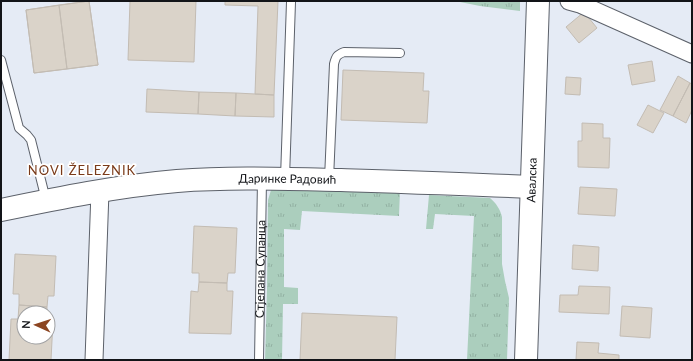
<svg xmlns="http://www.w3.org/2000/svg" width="693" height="361" font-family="Lato,sans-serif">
	<defs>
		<pattern id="grass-tufts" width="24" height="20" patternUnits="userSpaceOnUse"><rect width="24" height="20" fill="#abcebd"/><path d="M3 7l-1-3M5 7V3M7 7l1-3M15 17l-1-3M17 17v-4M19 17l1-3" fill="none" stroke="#92b0a2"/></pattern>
	</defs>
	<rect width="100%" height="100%" fill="#e5ebf5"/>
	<path fill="url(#grass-tufts)" d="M455,1H520V11L480,6Z
		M281,185L400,191L399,216L302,211L300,230L284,229V287L298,288V304H283L282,360H265L267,289L268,200L271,190Z
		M429,195L490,198C496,203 500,209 502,217V264L505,281L509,298L507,360H467L474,216L435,214L433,229H426Z"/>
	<path fill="#dad3c9" stroke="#c3bcb3" d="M89,1L98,65L34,73L26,10Z
		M89,1L98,65L67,69L59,5Z
		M130,1H196L194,62L128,60Z
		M225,1H278L274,95L255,94L258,6L225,5Z
		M59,5L67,69L34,73L26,10Z
		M584,12L597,28L579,43L566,27Z
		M652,61L655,81L632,85L628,65Z
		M343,70L424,73L423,91H429L427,123L341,120Z
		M678,76L690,83L673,116L660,110Z
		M566,77L581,78L580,95L565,94Z
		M690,83L692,84V110L686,123L673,116Z
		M147,89L199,92L198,114L146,112Z
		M199,92L236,93L235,116L198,114Z
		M236,93L274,95V117L235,116Z
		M648,105L664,113L653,133L637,125Z
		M582,123L603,124V138H610L609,168L578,167V141H582Z
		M580,187L617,189L615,216L578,214Z
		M194,226L237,228L235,273H228L227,283L199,282V273H192Z
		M573,245L599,247L598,271L572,269Z
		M15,254L56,256L54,296H48L47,307L19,305V294H13Z
		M199,282L227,283V291H233L231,334L189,333L191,291L198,292Z
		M579,286L610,287L609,314L559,312L560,295H578Z
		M19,305L47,307V313H24V337H48V320L53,321L51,360H9L11,319H18Z
		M622,306L652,308L650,338L620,336Z
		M302,313L397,317L395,360H300Z
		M577,342L599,343L598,353L619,355V360H576Z"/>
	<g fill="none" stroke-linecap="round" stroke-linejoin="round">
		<g stroke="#5c616a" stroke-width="10">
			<g id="lane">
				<path d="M1,60L19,128L27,135L31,140L46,200"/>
				<path d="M285,178L291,2"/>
				<path d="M329,179L334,64C336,56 337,55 344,52L400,53"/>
				<path id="s1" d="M259,360L262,180"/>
			</g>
		</g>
		<g stroke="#5c616a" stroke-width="19">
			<path id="street" d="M569,1L580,4L692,54
				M94,360L100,191"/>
		</g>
		<g stroke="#5c616a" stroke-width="24">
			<g id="secondary">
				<path id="s2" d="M1,210C59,198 118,186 177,181C232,177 286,179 341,180C404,182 468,184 531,187"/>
				<path id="s3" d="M526,360L538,1"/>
			</g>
		</g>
		<use href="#lane" stroke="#fff" stroke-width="8"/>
		<use href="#street" stroke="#fff" stroke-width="17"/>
		<use href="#secondary" stroke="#fff" stroke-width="22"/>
	</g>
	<g text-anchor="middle" stroke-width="3.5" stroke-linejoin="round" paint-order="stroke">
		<g font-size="12" fill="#121418" stroke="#fff">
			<text dy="4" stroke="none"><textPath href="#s2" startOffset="289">Даринке Радовић</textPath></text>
			<text dy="4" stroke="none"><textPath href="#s3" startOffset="180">Авалска</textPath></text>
			<text dy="4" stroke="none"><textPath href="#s1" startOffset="91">Стјепана Супанца</textPath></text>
		</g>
		<g font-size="13" letter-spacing="1" fill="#7a3a19" stroke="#fff">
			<text x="82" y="175">NOVI ŽELEZNIK</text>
		</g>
	</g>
	<rect width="693" height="361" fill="none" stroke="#121418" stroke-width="4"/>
	<g transform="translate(36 325) rotate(273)"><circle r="19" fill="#ffffff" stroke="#a0a1a3"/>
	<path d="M0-3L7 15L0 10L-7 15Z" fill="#8c4521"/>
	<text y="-6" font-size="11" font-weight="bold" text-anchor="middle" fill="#121418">N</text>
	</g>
</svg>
